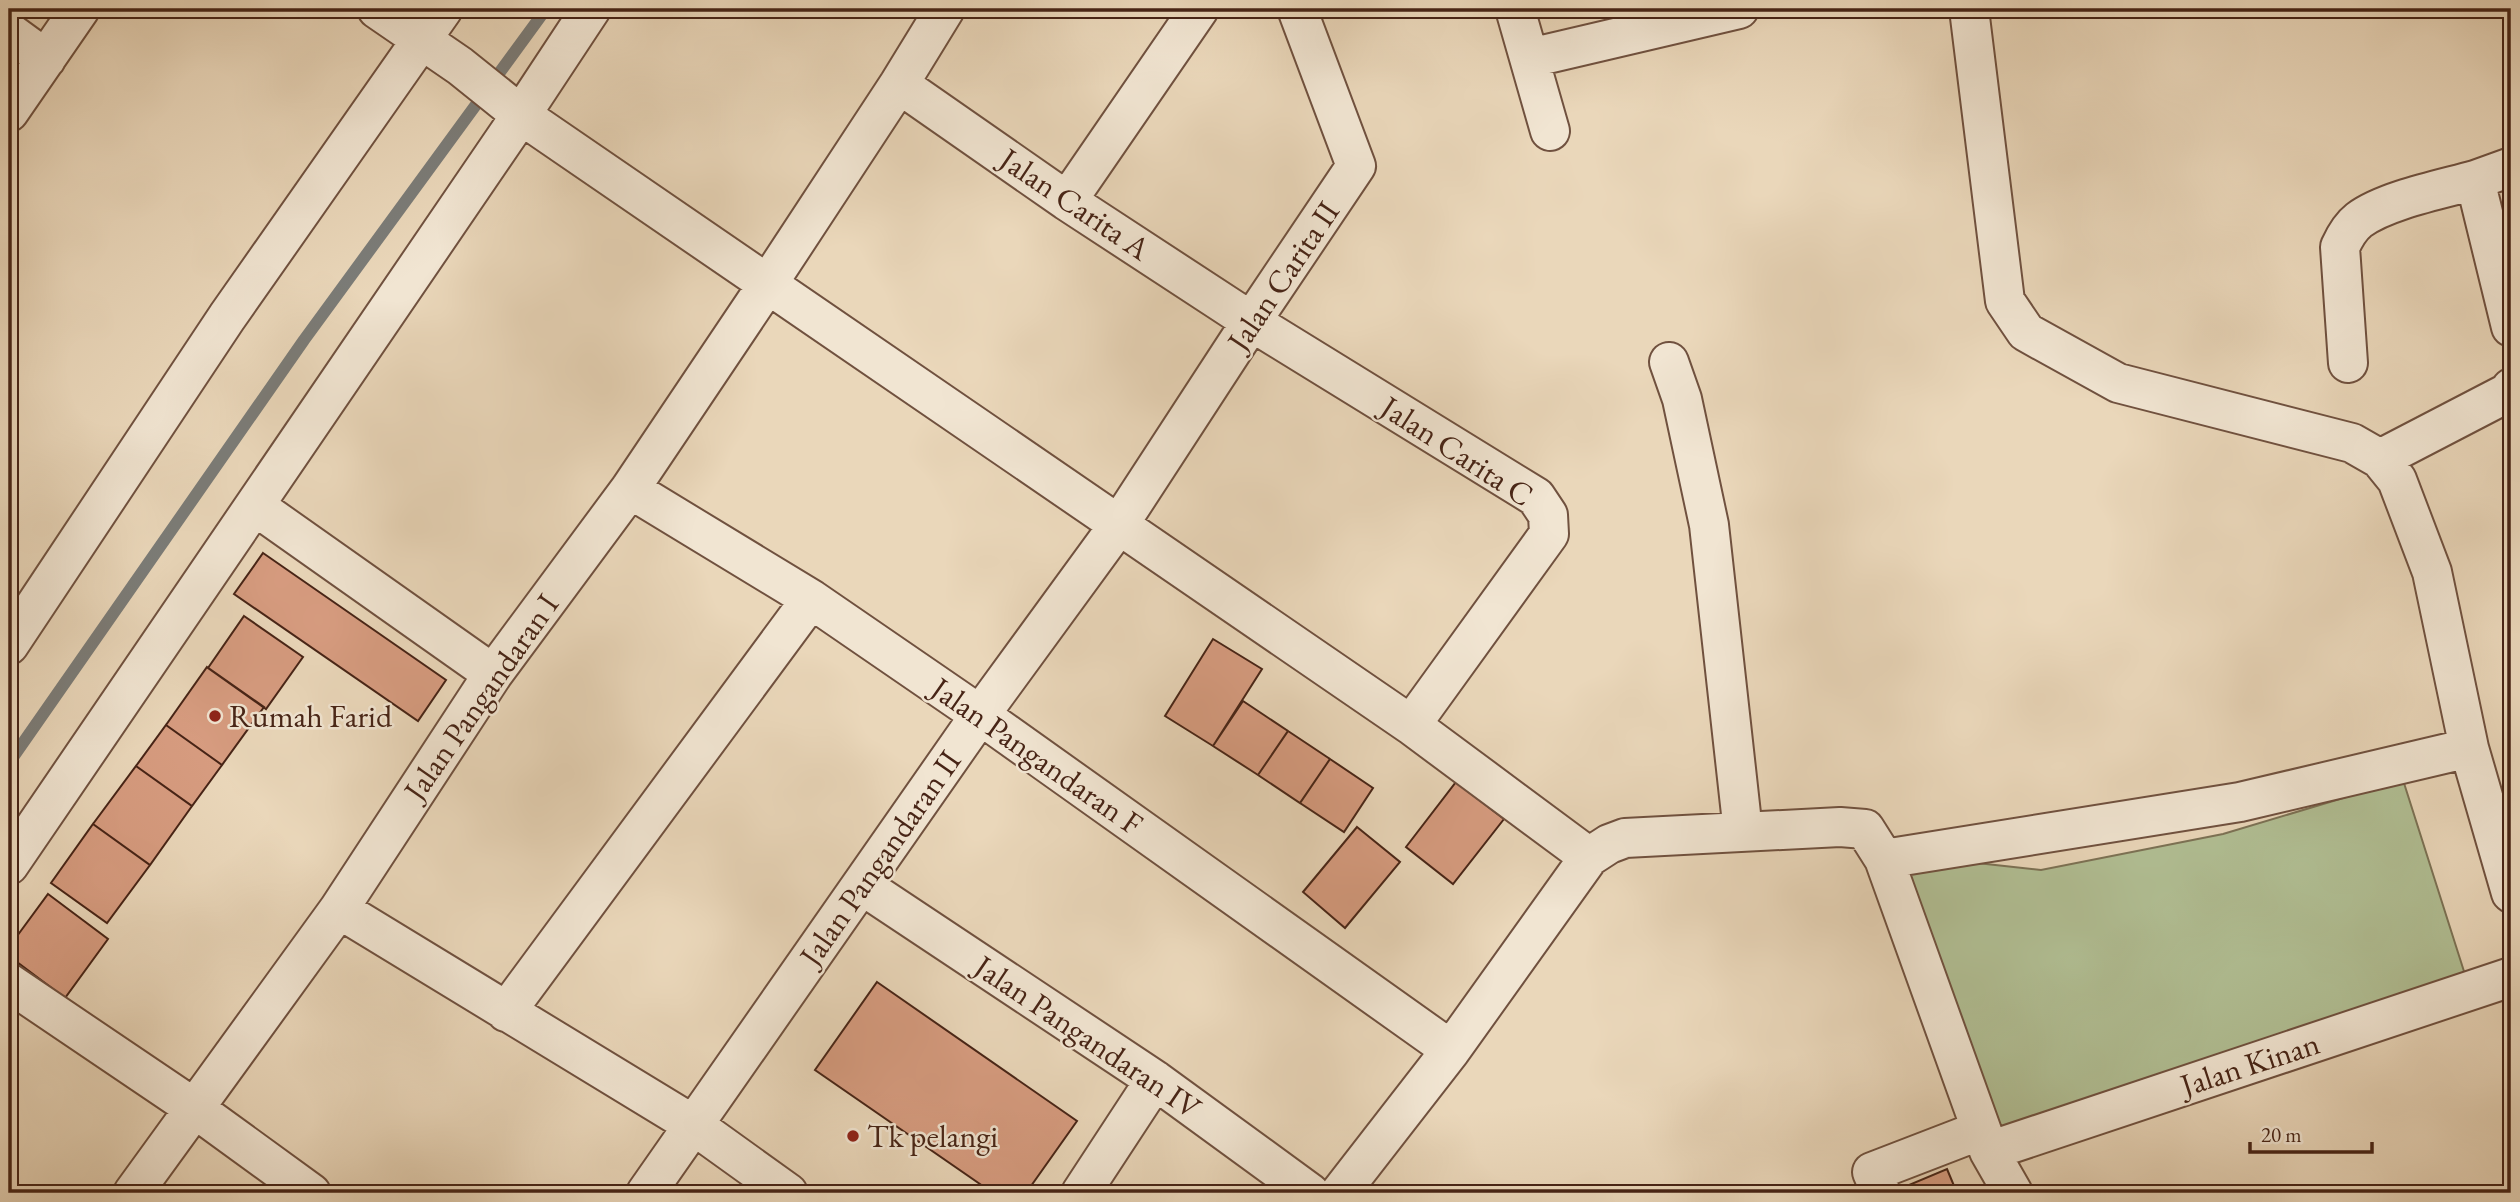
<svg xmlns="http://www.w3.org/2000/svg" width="2520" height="1202" font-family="'EB Garamond',serif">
	<rect width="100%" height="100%" fill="#ead7ba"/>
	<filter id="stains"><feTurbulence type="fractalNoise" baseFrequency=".00286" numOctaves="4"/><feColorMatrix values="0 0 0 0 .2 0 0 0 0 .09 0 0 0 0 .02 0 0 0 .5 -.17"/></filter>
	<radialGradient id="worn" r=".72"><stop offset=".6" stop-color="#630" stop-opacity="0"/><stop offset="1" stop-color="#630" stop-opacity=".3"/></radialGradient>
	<path fill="#b1bf94" stroke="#7c7255" stroke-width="2" d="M2403,780L2469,987L1995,1142L1904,855L2041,870L2223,834Z"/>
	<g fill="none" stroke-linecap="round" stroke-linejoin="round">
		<path stroke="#7b7c78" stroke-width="12" d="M9,763L304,340L546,9"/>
	</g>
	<path fill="#d79c80" stroke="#472416" stroke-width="2" d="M263,553L446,680L418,721L234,594Z
		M244,616L303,657L266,709L208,668Z
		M1213,639L1262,669L1213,746L1165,716Z
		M207,667L264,707L222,765L166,725Z
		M1243,701L1288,731L1258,775L1213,746Z
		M166,725L222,765L192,806L136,766Z
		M1288,731L1330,759L1300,803L1258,775Z
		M1330,759L1373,788L1344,832L1300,803Z
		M136,766L192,806L150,865L93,824Z
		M1456,782L1504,819L1453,884L1406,847Z
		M93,824L150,865L107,923L51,883Z
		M1357,827L1400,862L1345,928L1303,892Z
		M48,894L108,939L65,998L9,956V947Z
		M877,982L1077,1121L1026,1193H993L815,1070Z
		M1947,1169L1957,1193H1898L1897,1190Z"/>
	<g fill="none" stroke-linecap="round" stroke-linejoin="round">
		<g stroke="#70513f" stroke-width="42">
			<path id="minor" d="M377,9L460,66L521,115L1411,725L1589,857
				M1515,9L1550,131
				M1969,9L2005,301L2026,332L2118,383L2352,443L2380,459L2397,480L2432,572L2469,748L2511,893
				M9,32L46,59
				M1530,58L1739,9
				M899,84L1067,201L1252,322L1536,497L1548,515L1549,534L1411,725
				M9,112L80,9
				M2511,167L2475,180L2511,327
				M1067,201L1199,9
				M1669,362L1682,399L1709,525L1743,832
				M2348,363L2340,247C2345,236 2350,227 2359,220C2386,200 2443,189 2475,180
				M2380,459L2509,392L2511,388
				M630,489L811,599L980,715L1451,1050
				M255,506L493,674
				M9,645L227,317L443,9
				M1884,859L2240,802L2469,748
				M9,865L521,115L591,9
				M863,886L1155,1080L1310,1193
				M339,909L692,1124L788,1193
				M9,983L194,1108L311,1193
				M506,1012L811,599
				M1989,1151L2511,977
				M133,1193L339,909L493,674L630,489L767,285L899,84L945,9
				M646,1193L980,715L1118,526L1247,328L1356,166L1297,9
				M1081,1193L1155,1080
				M1340,1193L1451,1050L1589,857L1609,844L1625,838L1840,827L1865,829L1884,859L1989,1151L2013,1193
				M1881,1193L1872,1172L1981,1130"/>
		</g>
		<use href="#minor" stroke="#f1e5d2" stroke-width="38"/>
	</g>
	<g fill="#8f2418" stroke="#f1e5d2" stroke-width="2.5">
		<circle cx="215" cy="716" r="7"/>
		<circle cx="853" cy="1136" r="7"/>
	</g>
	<g text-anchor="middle" stroke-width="5" stroke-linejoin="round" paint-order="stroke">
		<g font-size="32" fill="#472416" stroke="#f1e5d2">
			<text transform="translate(1075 204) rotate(34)" y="11">Jalan Carita A</text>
			<text transform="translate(1283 276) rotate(-56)" y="11">Jalan Carita II</text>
			<text transform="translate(1457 451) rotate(33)" y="11">Jalan Carita C</text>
			<text transform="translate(481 697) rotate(-55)" y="11">Jalan Pangandaran I</text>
			<text transform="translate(1037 756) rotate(35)" y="11">Jalan Pangandaran F</text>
			<text transform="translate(880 858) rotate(-55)" y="11">Jalan Pangandaran II</text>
			<text transform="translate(1088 1037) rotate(34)" y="11">Jalan Pangandaran IV</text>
			<text transform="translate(2250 1064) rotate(-18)" y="11">Jalan Kinan</text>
		</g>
		<g font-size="32" fill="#472416" stroke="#f1e5d2" text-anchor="start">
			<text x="229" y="727">Rumah Farid</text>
			<text x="867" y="1147">Tk pelangi</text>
		</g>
	</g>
	<rect width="2520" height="1202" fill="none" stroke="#ead7ba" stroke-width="35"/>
	<rect x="10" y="10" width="2499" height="1181" fill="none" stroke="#472416" stroke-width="3.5"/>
	<rect x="18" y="18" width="2485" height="1167" fill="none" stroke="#472416" stroke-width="2"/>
	<path d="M2250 1142v10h122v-10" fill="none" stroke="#472416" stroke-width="3.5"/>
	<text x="2261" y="1142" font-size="21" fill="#472416" stroke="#f1e5d2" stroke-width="5" paint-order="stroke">20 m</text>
	<rect width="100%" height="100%" filter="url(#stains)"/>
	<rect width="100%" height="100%" fill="url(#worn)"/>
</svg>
